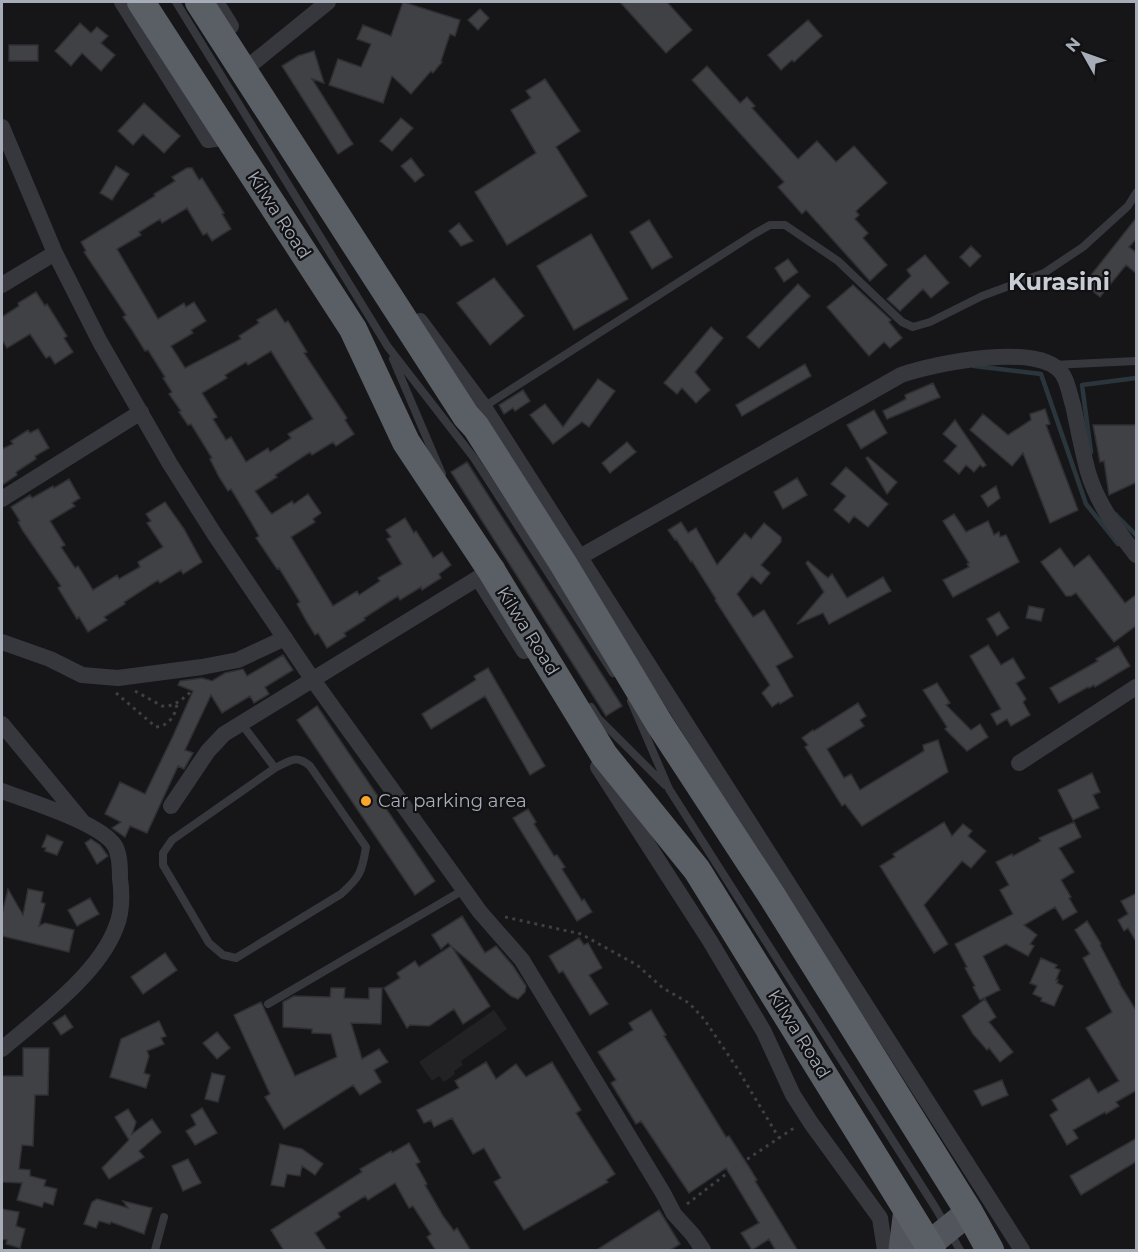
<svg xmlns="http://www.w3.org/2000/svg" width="1138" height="1252" font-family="Montserrat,sans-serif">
	<rect width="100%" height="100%" fill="#161618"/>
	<path fill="#222225" d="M494,1010L507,1029L461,1061L463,1065L454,1071L455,1074L444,1082L439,1076L432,1081L419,1062Z"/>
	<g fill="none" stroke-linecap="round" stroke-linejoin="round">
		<path stroke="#2b363c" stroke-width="4.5" d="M974,366L1041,374L1086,504L1118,544
			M1091,452L1082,385L1136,378
			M1115,514L1136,535"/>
	</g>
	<path fill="#404145" stroke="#303034" stroke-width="1.5" fill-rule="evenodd" d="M403,2L460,20L455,36L450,34L441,61L442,62L433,73L431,71L411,94L392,76L383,103L329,85L338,59L361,67L371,44L357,39L363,25L391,36Z
		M620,2H667L692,30L666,53Z
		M480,9L489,18L478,30L468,20Z
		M808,20L822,36L794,62L792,60L781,70L768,55Z
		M80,23L91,33L97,27L108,36L101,43L115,55L101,71L82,53L71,66L55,51Z
		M9,45H38V61H9Z
		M314,51L324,83L312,79L353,144L338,154L282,66L298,56Z
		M707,66L740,103L747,97L755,106L752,108L798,159L817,141L836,162L854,146L887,183L856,211L859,215L855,219L868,233L863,238L887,265L870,281L806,210L802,214L778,187L784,182L692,80Z
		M545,79L580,131L556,147L587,196L507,245L475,192L536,153L511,110L531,98L526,91Z
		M144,103L180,136L164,153L143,134L133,145L118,131Z
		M401,118L413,128L392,151L380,141Z
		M411,158L424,175L415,182L401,166Z
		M116,166L129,174L112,200L100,193Z
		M187,168H192L199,180L202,178L224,213L222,214L231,229L212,241L207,233L203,235L187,208L162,223L160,219L139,232L141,235L117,249L158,319L184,303L186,307L194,302L206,321L191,330L193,333L171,346L185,368L241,339L239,336L259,323L257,320L276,309L285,323L288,321L307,352L304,353L347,418L345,420L354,434L336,446L333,442L312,455L310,452L275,475L277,477L255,491L269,511L272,514L292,501L294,504L308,494L321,513L313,519L315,522L291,537L333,606L357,591L359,595L380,581L378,578L402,564L387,539L391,537L386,530L405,518L414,533L416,531L433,558L442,552L451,565L439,574L441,578L422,590L421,587L400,600L398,596L384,605L364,618L365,620L344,633L346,636L327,648L318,633L315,635L307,622L297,604L300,602L279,568L277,569L256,538L259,536L251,522L231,489L228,491L219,477L210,459L212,458L191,424L188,425L179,412L181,411L169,394L172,392L163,378L165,377L148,350L145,351L132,330L123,317L126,315L84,252L86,251L81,242L155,196L154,194L175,181L172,177ZM271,351L313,419L288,434L291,438L270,452L268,448L246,462L231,437L226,440L213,419L217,417L202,393L227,378L225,375L246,362L248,365Z
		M1137,217V238L1129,247L1137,253V274L1126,265L1100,297L1084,284Z
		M649,220L672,257L652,269L630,232Z
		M459,223L473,241L461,246L449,231Z
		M591,234L628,299L574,330L537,266Z
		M971,246L981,256L970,267L960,257Z
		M925,255L949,283L931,298L923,289L900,311L887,299L911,276L907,270Z
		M788,259L798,272L784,282L775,268Z
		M494,278L524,316L490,345L457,303Z
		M798,284L810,296L759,348L747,337Z
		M853,285L891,320L889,322L902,338L890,348L884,342L869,356L827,307Z
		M36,292L45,306L47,304L67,336L64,338L73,352L55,364L50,356L46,358L30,334L7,348L2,340V317L19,306L18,303Z
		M711,327L723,338L695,372L710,390L696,403L682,388L677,394L664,383Z
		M805,364L811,376L742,416L736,405Z
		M598,379L615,391L589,427L582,422L553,444L530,415L545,404L563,427Z
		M933,383L940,397L887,419L883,411L906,399L905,395Z
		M523,390L530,401L515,411L513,408L504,414L499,405Z
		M1045,409L1050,424L1046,425L1078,510L1050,523L1023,453L1012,466L970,430L983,414L1008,435L1031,420L1030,414Z
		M874,410L887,433L861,449L847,425Z
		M955,420L986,465L983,467L980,465L974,472L966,465L959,474L944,461L957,446L943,434Z
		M1093,425H1137V482L1109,495L1104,461L1100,462Z
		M38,429L49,448L35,456L36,459L16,472L17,475L2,485V449L13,444L11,441L28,430L30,433Z
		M627,442L636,452L610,473L602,463Z
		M868,457L897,482L887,494L866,458Z
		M467,462L622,706L606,716L451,472Z
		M846,467L888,504L868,527L854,516L849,523L834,510L846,496L831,484Z
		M797,478L807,495L783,509L774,492Z
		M69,479L80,498L72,503L75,506L50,521L65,545L61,547L75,568L78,566L93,590L117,575L119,579L140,567L138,562L163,547L147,523L151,521L146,514L165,502L184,529L202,562L183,574L181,570L160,583L158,580L124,602L125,604L104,617L107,620L88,632L79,617L77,619L58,588L61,586L23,531L18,522L20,521L11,507L30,495L32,498L53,486L54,488Z
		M996,486L1000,498L988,507L981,496Z
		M954,514L966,532L988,521L994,535L999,532L1000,537L1006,535L1019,562L953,597L943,580L969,567L967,564L969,563L943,521Z
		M681,522L688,533L696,528L717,565L745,533L751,539L764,523L781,537V542L761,565L770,573L761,584L752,576L737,594L753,617L764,610L793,657L776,666L793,696L780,704L779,702L772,707L762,693L770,685L715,600L716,599L692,561L691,562L676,539L675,540L668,530Z
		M1060,548L1074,567L1089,555L1125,603L1137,594V625L1114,642L1076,593L1071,596H1066L1041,562Z
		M808,561L828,578L832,574L847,598L883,577L891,591L829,624L823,613L797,624L824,592L806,563Z
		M1029,606L1044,609L1041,621L1026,618Z
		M999,612L1009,628L997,636L987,619Z
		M988,645L1001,665L1013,658L1025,678L1016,683L1026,699L1023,702L1030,715L1011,726L1007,719L997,725L991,714L1001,709L970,656Z
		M1118,646L1130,666L1095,687L1094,685L1089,688L1088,687L1059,703L1050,688L1098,661L1096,659Z
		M283,655L293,670L265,687L269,694L254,703L250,696L222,713L211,695L185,750L193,753L184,769L178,766L147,833L130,826L125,837L112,828L121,822L105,814L120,782L145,794L173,736L193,691L178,685L180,681L202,678L212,681L225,673L243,669L247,676Z
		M488,668L545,766L530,775L485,696L431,729L422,714L476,680L474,676Z
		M937,683L950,703L946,705L971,730L980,724L988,737L967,751L945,729L947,727L923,690Z
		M858,703L866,716L860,720L864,726L827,749L844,778L851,774L860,790L924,751L923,745L938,740L948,772L862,826L845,804L842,806L805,747L808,745L802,738L813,730L814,731Z
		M317,706L435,881L415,895L297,720Z
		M1092,773L1100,792L1093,795L1099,808L1073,820L1058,790Z
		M528,809L536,822L534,824L554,856L557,855L565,867L562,869L582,901L584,899L592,912L577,921L513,818Z
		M944,822L952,836L963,824L972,831L968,836L986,851L971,868L962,861L924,905L948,944L934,953L880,866L895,857L893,854Z
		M1074,822L1081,837L1059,848L1074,872L1061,880L1071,897L1069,898L1077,912L1063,920L1055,907L1024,925L1037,935L1030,944L1034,946L1028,956L1006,944L983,956L1000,990L980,1000L973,987L975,986L965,968L967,967L955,944L1013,914L1000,890L1009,885L996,862L1012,854L1013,856L1041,841L1039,838Z
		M47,835L63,842L57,855L45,851L46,848L42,847Z
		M91,839L100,845L108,856L97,864L85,843Z
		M8,889L23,915L28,889L43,892L41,902L45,904L39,926L45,923L74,930L69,952L2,936V914Z
		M1137,893V943L1128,928L1124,931L1118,920L1128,914L1121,901Z
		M90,898L99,914L77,926L68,910Z
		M462,916L485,953L496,946L513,966L526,986L525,992L518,999L511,996L452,947L490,1006L463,1024L454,1009L429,1026L410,1025L407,1028L384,988L400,978L397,973L415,961L419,967L451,946L448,943L441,949L432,935Z
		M1087,921L1101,944L1100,945L1120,983H1119L1137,1012V1090L1116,1102L1119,1106L1106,1114L1105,1112L1073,1130L1078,1138L1067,1145L1050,1115L1058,1110L1052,1100L1089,1078L1098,1093L1119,1081L1086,1028L1112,1012L1083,958L1090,954L1075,930Z
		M579,938L584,945L588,943L602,968L589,975L608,1004L590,1015L563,971L559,973L549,956Z
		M165,953L177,970L143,994L131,977Z
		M1041,958L1057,965L1055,968L1060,970L1056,980H1058L1057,983L1063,986L1054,1006L1041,1001L1042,998L1033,994L1037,986L1030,983Z
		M331,988H345L344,998L369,999V988H382L381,1024L351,1023L362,1059L379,1049L388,1062L374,1070L381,1082L360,1095L353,1085L284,1129L265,1097L270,1094L234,1015L261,1002L295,1076L337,1057L331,1034L312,1033V1029L283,1027V1002L294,996L330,997Z
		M985,999L996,1017L989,1022L1013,1052L1000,1062L989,1048L987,1050L973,1034L962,1016Z
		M651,1010L666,1035L664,1036L726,1137L729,1136L749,1167L757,1180L755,1181L798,1251H776L769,1239L752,1250L741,1233L759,1223L726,1168L689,1193L641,1121L636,1124L611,1083L616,1080L598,1052L633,1030L629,1023Z
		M65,1015L73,1027L61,1035L53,1023Z
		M159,1021L166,1036L161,1038L164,1044L147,1051L149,1056L144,1073L150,1075L146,1088L110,1077L121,1039Z
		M217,1032L230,1048L217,1059L203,1043Z
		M23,1048H49L48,1095H35L33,1146L22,1145L19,1169L30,1170V1176L46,1180L44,1186L57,1189L53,1205L44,1202L42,1207L17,1200L22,1183L2,1182V1076H23Z
		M486,1062L496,1079L516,1064L526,1077L552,1062L581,1110L576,1113L615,1174L606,1180L608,1182L524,1230L494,1182L501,1178L484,1148L473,1154L452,1118L434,1127L431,1120L424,1123L417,1110L459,1088L455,1081Z
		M212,1073L225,1076L218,1102L205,1099Z
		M1002,1080L1008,1095L982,1106L974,1091Z
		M202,1108L217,1133L195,1145L186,1131L196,1125L191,1115Z
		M128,1109L136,1122L132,1134L152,1119L161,1132L139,1151L144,1157L109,1179L102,1168L129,1140L115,1117Z
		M1137,1138V1161L1081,1195L1070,1176Z
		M409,1143L420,1162L416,1164L427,1184L425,1185L443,1216L454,1231L457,1228L471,1251H436L427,1237L431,1234L413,1206L409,1208L395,1183L368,1200L365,1196L338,1213L340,1217L315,1233L327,1251H284L271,1230L362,1172L360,1169L391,1151L392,1153Z
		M280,1144L302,1149L323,1164L315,1175L302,1166L300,1176L287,1174L284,1187L271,1185Z
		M188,1159L201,1183L183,1191L172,1166Z
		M97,1199L128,1208L123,1201L152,1208L144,1234L111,1222L110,1224L99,1221L96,1228L84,1224L92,1202Z
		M2,1209L19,1212L16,1226L25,1229L20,1248L6,1244L7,1240L2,1239Z
		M659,1210L680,1244L669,1251H595Z"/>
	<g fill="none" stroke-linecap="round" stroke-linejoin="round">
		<path stroke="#3c3f44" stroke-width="3" stroke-dasharray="3 4.5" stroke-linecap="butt" d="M135,691L162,706C175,707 182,699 192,691
			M116,693L156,727C169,726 176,715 177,703
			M505,917L581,934L637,965L663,988L689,1003L704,1019L737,1068L779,1138
			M687,1204L734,1168L797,1126"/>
		<path stroke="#36383d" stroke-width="8" d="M176,2L388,347L474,458L613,673
			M393,359L442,474
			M1053,365L1136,361
			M482,408L754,234L770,225H785L838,261L902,322L913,327L930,322L982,296L1044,273L1083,247L1128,206L1136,193
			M631,701L669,789L935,1207L960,1250
			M591,707L598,718L665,785
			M241,723L275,768C290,761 296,754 310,766L366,847C362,872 360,877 341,894L236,958L223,955L209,943L163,865V853L172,840L275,768
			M268,1004L465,889
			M155,1250L164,1217"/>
		<path stroke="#36383d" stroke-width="16" d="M122,2L208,140L228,137
			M216,2L231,26
			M242,69L254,62L328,2
			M2,127L55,253L100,342L170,464L215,535L313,680L480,912L522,960L663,1193L674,1214L693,1235L703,1250
			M2,285L55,253
			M420,321L484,407L1022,1250
			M2,499L141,412
			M571,562L901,375C933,364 1042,340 1063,375C1068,383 1070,396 1073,405C1078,428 1082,450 1088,472C1097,503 1117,530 1136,555
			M497,567L478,578L524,651
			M2,642L50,659L82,675L118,678L202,667L238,660L285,638
			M2,724L82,821
			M1019,763L1136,687
			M598,767L710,941L764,1032L793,1095L811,1123L880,1218L885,1250
			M2,791C28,801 101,823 115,846C120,855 120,868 120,878C122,893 122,913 116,927C99,974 38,1018 2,1049
			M171,806L208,751L224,734L478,578"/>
		<path stroke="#52555c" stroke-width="27" d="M902,1250L907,1209
			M922,1250L969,1212"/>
		<path stroke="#5a5e65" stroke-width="28" d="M141,2L353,329L406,442L491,570L604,755L697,870L932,1250
			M199,2L466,416L476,427L564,565L659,723L772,896L969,1212L990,1250"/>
	</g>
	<circle fill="#faa62b" stroke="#111113" stroke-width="2" cx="366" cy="801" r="6"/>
	<g text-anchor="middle" stroke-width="4.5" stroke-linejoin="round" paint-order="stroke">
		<g font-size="18" fill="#a7adb8" stroke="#111113">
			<text transform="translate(279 215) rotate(57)" y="6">Kilwa Road</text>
			<text transform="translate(528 631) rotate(58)" y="6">Kilwa Road</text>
			<text transform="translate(799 1034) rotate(58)" y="6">Kilwa Road</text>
		</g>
		<g font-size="18" fill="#a7adb8" stroke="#111113" text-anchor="start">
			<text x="378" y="807">Car parking area</text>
		</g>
		<g font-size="24" font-weight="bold" fill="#c8ccd4" stroke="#111113">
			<text x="1059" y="290">Kurasini</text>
		</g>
	</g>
	<rect width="1138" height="1252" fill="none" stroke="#a7adb8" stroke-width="6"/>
	<g transform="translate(1084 54) rotate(310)" stroke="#111113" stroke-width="4.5" paint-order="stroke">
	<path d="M0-4.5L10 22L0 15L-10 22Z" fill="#a7adb8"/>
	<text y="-9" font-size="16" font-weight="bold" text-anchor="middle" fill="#a7adb8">N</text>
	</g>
</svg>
